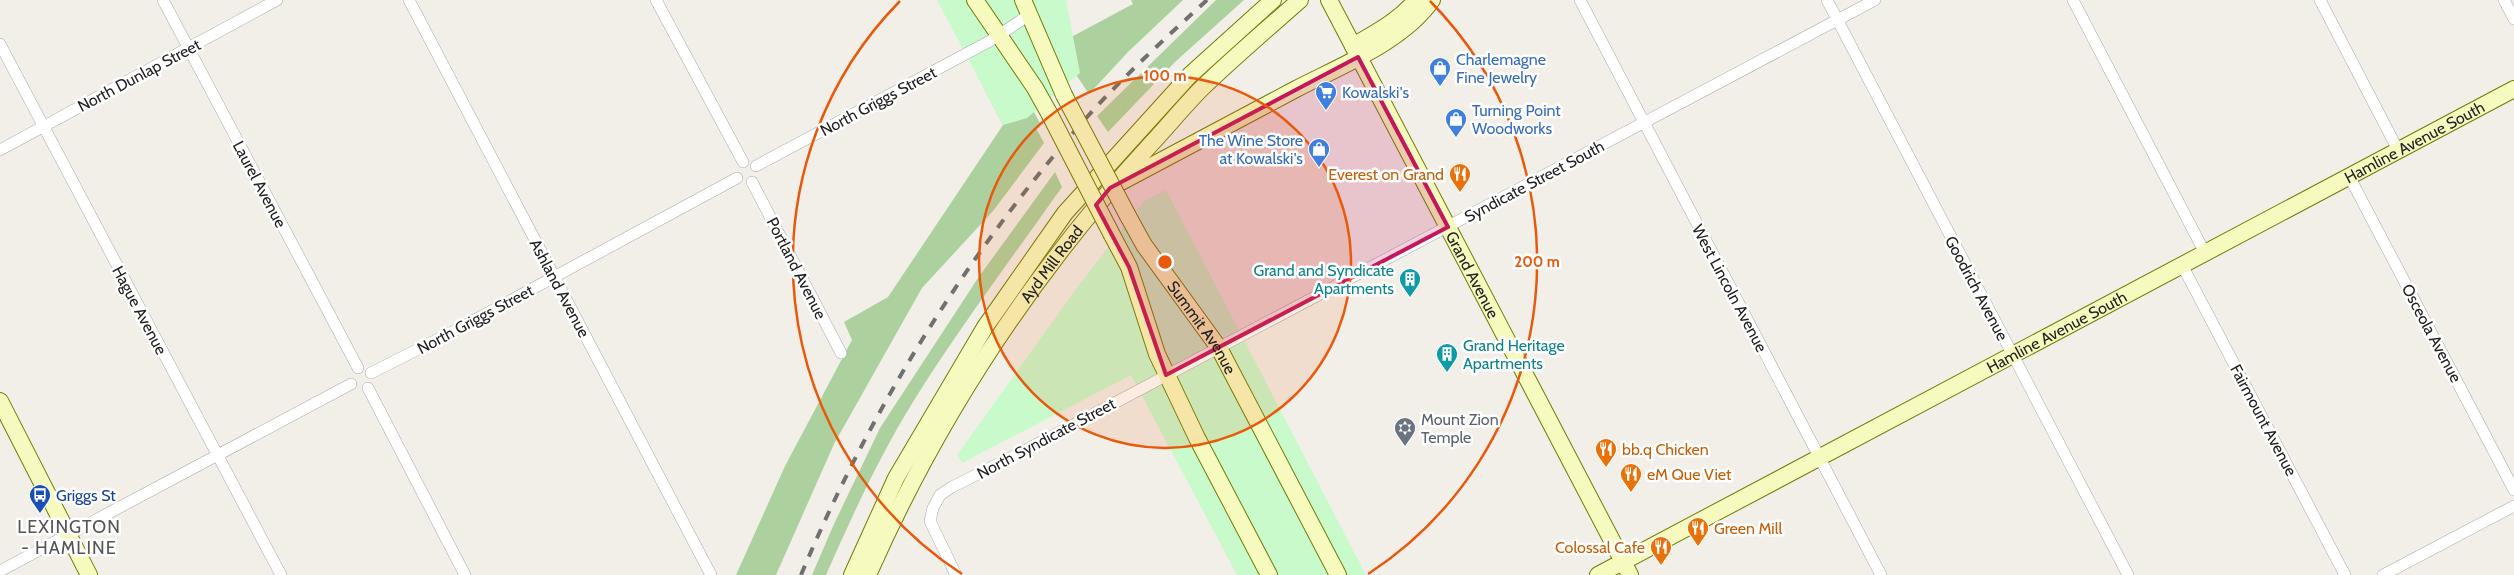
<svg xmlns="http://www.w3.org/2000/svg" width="2514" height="575" font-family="Cabin,sans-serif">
	<rect width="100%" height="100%" fill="#f2efe9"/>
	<path fill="#add19e" d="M1131,0H1183L1128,52L1089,94L1077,76L1060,43L1133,4Z
		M1216,0H1244L1175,62L1108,132L1097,116Z
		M975,71L1025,96L1040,123L1036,128L1044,143L993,211L922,288L834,444L776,575H736L785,466L852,340L844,322L888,297L1003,125Z
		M1055,172L1062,187C1012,258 959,328 913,402C879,457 852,516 826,575H812L834,524L880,428L978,278Z"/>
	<path fill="#c8facc" d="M937,0H1066L1080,73L1027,118L1003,125Z
		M1166,190L1366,575H1237L1131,375L962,463L957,455L1082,281L1144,201Z"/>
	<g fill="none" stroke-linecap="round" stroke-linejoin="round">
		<g stroke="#a9a9a9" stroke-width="12">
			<path id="street" d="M163,0L358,368
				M409,0L711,575
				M656,0L743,162
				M1580,0L1881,575
				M1827,0L2128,575
				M2073,0L2205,253
				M2320,0L2398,150
				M2504,0L2514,19
				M0,44L281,575
				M0,150L277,0
				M756,166L990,41L1029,15
				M2349,176L2514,490
				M752,182L841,353
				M2182,265L2345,575
				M371,373L458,329L737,178
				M368,388L465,575
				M0,571L351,384
				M956,575L930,521L933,508L940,495L952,487L1024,451L1875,0
				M2383,575L2514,506"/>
		</g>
		<g stroke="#707d05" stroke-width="18">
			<g id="secondary">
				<path d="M975,0L1035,88L1049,113"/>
				<path d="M1023,0L1064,95"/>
				<path id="s1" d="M1329,0L1630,575"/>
				<path d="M1353,46C1375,33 1399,21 1416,0"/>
				<path d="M1121,182C1179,151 1238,120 1296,89C1340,66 1403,42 1432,0"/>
				<path id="s2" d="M1128,216L1144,245L1219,348L1338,575"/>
				<path d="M1112,235L1129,267L1157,354L1197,438L1269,575"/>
				<path d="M0,401L89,575"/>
				<path d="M852,575L896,478L985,327L1065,213L1190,75L1273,0"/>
				<path id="s3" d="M868,575C938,416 1033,272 1151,144C1168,126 1184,106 1202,88C1233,58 1267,29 1300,0"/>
				<path id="s4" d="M1598,575L2514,89"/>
			</g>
		</g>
		<use href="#street" stroke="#fff" stroke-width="11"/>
		<use href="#secondary" stroke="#f7fabf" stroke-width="16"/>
		<path stroke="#707070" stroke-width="4" stroke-dasharray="10 10" stroke-linecap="butt" d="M801,575C867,417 961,263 1073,133C1114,85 1161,42 1207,0"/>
		<g stroke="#707d05" stroke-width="18" stroke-linecap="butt">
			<path id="secondary-bridge" d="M1064,95L1128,216
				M1049,113L1112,235"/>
		</g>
		<use href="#secondary-bridge" stroke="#f7fabf" stroke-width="16"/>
	</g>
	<path fill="#c2185b" fill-opacity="0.2" stroke="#c2185b" stroke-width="4" stroke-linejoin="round" d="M1358,57L1448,227L1166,375L1129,267L1096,205L1110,188Z"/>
	<circle cx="1165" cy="262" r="186" fill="#e8590c" fill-opacity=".12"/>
	<g fill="none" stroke="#e8590c" stroke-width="2.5">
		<circle cx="1165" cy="262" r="186"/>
		<path d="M962 574A372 372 0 0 1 900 1M1430 1A372 372 0 0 1 1368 574"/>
	</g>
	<defs>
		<g id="shop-pin" transform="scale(1.125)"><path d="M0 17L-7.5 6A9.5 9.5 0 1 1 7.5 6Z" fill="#3f7fe0" stroke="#fff"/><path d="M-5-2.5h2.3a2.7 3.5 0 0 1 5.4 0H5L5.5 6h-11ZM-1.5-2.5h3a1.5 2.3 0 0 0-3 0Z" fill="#fff"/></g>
		<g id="supermarket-pin" transform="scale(1.125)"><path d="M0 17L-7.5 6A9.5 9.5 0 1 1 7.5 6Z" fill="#3f7fe0" stroke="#fff"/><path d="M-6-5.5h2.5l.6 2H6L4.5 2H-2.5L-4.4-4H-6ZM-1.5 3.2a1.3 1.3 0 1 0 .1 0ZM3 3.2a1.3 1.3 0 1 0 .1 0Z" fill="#fff"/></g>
		<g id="restaurant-pin" transform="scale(1.125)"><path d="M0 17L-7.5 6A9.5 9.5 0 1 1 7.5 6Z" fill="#e8710a" stroke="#fff"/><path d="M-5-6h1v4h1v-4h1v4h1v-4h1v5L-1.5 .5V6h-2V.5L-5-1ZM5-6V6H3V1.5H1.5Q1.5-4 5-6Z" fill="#fff"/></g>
		<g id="building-pin" transform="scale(1.125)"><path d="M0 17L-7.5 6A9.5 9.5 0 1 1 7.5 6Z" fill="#0f9aa8" stroke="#fff"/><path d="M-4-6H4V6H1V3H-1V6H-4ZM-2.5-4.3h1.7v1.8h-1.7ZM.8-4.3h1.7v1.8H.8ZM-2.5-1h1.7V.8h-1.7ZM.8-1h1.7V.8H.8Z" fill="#fff"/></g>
		<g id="synagogue-pin" transform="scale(1.125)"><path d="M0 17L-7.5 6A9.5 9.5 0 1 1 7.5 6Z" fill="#6b7280" stroke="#fff"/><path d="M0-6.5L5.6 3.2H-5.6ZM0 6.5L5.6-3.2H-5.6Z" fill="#fff"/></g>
		<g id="bus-pin" transform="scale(1.125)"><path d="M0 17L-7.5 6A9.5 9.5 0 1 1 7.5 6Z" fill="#1a4fb4" stroke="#fff"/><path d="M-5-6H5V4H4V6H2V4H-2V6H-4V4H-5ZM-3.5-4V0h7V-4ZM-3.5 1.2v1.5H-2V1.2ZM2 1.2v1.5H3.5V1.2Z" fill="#fff"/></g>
	</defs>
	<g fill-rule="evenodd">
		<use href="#shop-pin" x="1440" y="68"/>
		<use href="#supermarket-pin" x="1326" y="92"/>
		<use href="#shop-pin" x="1456" y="119"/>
		<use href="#shop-pin" x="1319" y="149"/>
		<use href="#restaurant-pin" x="1460" y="174"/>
		<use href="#building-pin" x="1410" y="279"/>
		<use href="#building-pin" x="1447" y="354"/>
		<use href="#synagogue-pin" x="1405" y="428"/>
		<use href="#restaurant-pin" x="1606" y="449"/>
		<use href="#restaurant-pin" x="1631" y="474"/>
		<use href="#bus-pin" x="40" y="495"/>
		<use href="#restaurant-pin" x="1698" y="528"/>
		<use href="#restaurant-pin" x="1661" y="547"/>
	</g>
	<g text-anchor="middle" stroke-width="5" stroke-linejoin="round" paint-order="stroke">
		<g font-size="16" fill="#366cbe" stroke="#fff" text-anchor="start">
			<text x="1456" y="65">Charlemagne<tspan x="1456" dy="18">Fine Jewelry</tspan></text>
			<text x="1342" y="98">Kowalski's</text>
			<text x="1472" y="116">Turning Point<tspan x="1472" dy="18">Woodworks</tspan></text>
			<text x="1303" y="146" text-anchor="end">The Wine Store<tspan x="1303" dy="18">at Kowalski's</tspan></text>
		</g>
		<g font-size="16" fill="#222" stroke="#fff">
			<text transform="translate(139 75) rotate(-28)" y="6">North Dunlap Street</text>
			<text transform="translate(878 101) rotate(-28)" y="6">North Griggs Street</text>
			<text dy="6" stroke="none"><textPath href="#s4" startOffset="924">Hamline Avenue South</textPath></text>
			<text transform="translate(1534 181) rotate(-28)" y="6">Syndicate Street South</text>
			<text transform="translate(260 184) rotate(62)" y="6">Laurel Avenue</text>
			<text dy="6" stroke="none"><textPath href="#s3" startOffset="362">Ayd Mill Road</textPath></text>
			<text transform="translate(797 268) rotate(63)" y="6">Portland Avenue</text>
			<text dy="6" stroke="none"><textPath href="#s1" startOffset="310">Grand Avenue</textPath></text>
			<text transform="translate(560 288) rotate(62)" y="6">Ashland Avenue</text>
			<text transform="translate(1730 288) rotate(62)" y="6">West Lincoln Avenue</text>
			<text transform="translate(1977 288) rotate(62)" y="6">Goodrich Avenue</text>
			<text transform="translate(140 310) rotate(62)" y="6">Hague Avenue</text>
			<text transform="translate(475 319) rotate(-28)" y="6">North Griggs Street</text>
			<text dy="6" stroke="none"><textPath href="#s2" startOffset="134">Summit Avenue</textPath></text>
			<text dy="6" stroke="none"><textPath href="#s4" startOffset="519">Hamline Avenue South</textPath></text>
			<text transform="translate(2432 333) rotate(62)" y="6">Osceola Avenue</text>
			<text transform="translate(2264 420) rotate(62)" y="6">Fairmount Avenue</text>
			<text transform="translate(1046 438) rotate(-28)" y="6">North Syndicate Street</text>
		</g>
		<g font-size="16" fill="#c56008" stroke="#fff" text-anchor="start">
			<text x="1444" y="180" text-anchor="end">Everest on Grand</text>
			<text x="1622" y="455">bb.q Chicken</text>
			<text x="1647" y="480">eM Que Viet</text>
			<text x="1714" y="534">Green Mill</text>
			<text x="1645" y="553" text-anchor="end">Colossal Cafe</text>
		</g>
		<g font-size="16" fill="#0d838f" stroke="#fff" text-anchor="end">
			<text x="1394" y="276">Grand and Syndicate<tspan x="1394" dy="18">Apartments</tspan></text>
			<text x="1463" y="351" text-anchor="start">Grand Heritage<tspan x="1463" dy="18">Apartments</tspan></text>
		</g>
		<g font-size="16" fill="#5b616d" stroke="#fff" text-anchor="start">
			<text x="1421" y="425">Mount Zion<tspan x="1421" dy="18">Temple</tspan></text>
		</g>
		<g font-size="16" fill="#164399" stroke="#fff" text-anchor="start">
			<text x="56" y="501">Griggs St</text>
		</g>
		<g font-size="18" letter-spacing="1" fill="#555" stroke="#fff">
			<text x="69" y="533">LEXINGTON<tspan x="69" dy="21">- HAMLINE</tspan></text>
		</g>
	</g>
	<circle cx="1165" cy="262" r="8" fill="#e8590c" stroke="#fff" stroke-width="2.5"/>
	<g font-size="15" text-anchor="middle" font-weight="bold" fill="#e8590c" stroke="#fff" stroke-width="5" stroke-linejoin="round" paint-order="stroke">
		<text x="1165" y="81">100 m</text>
		<text x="1537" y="267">200 m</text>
	</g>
</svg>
